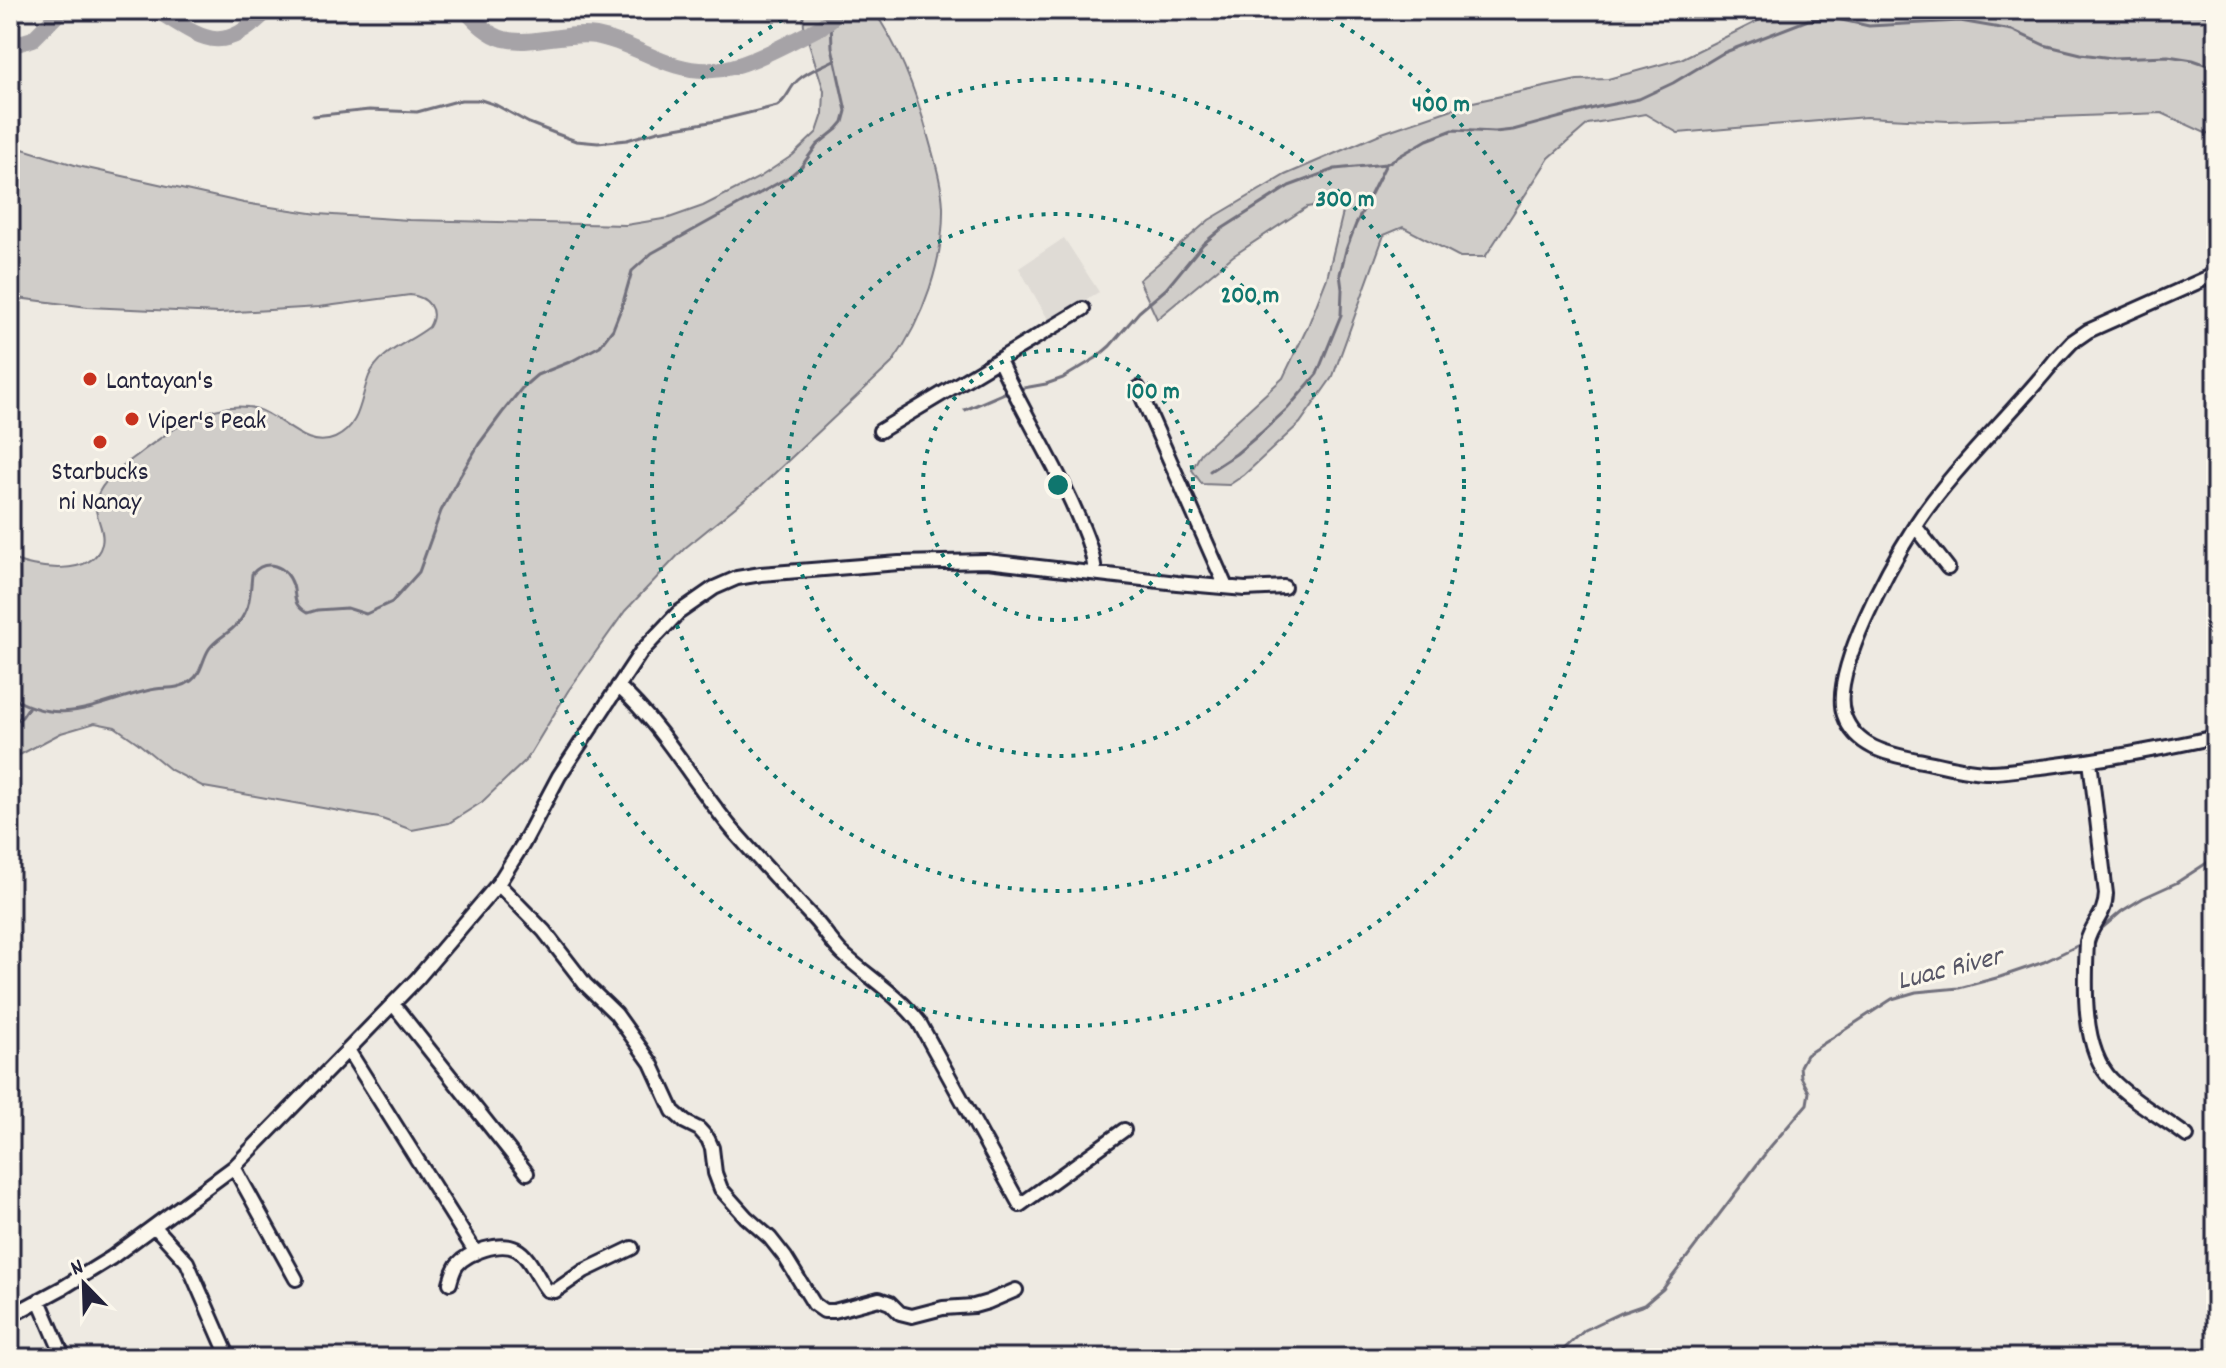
<svg xmlns="http://www.w3.org/2000/svg" width="2226" height="1368" font-family="Dekko,sans-serif">
	<rect width="100%" height="100%" fill="#eeeae2"/>
	<filter id="ink" filterUnits="userSpaceOnUse"><feTurbulence type="fractalNoise" baseFrequency=".0125" numOctaves="2"/><feDisplacementMap in="SourceGraphic" scale="16" xChannelSelector="R" yChannelSelector="G"/><feConvolveMatrix kernelMatrix="1 2 1 2 8 2 1 2 1" color-interpolation-filters="sRGB"/></filter>
	<g filter="url(#ink)">
		<path fill="#dfdbd5" d="M1064,238L1099,292L1049,321L1019,268Z"/>
		<path fill="#d0cdc9" stroke="#797882" stroke-width="2" d="M803,10H873C901,49 917,94 929,140C935,162 942,184 943,207C944,260 923,320 892,363L760,487L685,548L625,611L568,691L527,759L482,802L449,823L412,830L379,818L204,787L171,770L138,743L115,727L95,723L61,733L10,760V558C33,569 93,578 102,544C106,528 91,513 97,497C103,478 129,462 144,450C172,429 210,402 248,407C279,410 303,452 335,438C361,426 360,399 369,376C380,351 409,343 429,327C439,310 428,297 410,295L319,307L219,313L88,307L10,297V145L78,166L244,203L318,214L409,220L626,225L669,218L703,206L760,177L793,155L817,132L823,114L824,91L804,27Z
			M1780,10H2183L2216,18V138L2162,113L1948,121L1866,117L1678,133L1645,114L1588,124L1549,158L1485,257H1460L1403,227L1384,235L1333,376L1300,423L1244,475L1229,485L1202,484L1192,470L1201,453L1283,378L1308,326L1327,278L1344,208L1337,202L1307,207L1233,256L1157,319L1139,280L1209,220L1285,175L1382,133L1473,102L1577,80L1608,79L1681,59Z"/>
		<g fill="none" stroke-linecap="round" stroke-linejoin="round">
			<path stroke="#716f7c" stroke-width="3" d="M313,116L369,110L417,112L461,100H481L496,105L529,123L557,134L576,141L598,143L627,140L658,131L716,121L777,106C788,99 789,88 798,80C808,71 823,66 834,60
				M1018,389L1046,384L1063,378L1096,358L1110,346L1139,312L1166,289L1203,244L1220,230L1289,186L1335,169L1386,164L1427,140L1453,130L1495,132L1513,130L1598,107L1639,99L1673,83L1723,53L1808,20L1833,18L1869,26L1960,21L2012,30L2044,45L2081,54L2112,58L2168,56L2193,60L2216,68
				M965,410L1009,391
				M1210,471L1236,454L1261,433L1287,409L1317,374L1341,315L1342,289L1340,274L1346,250L1356,224L1386,164
				M10,696C61,729 98,702 150,690C164,687 179,690 191,681C202,673 202,660 209,649C215,640 224,636 232,629C250,614 250,597 252,574C266,558 286,565 293,585C295,591 294,598 297,604C300,609 302,610 307,613L317,610L347,608L366,614L392,602L419,572L441,511L457,481L479,444L502,413L522,388L537,375L572,361L600,346L613,329L622,306L632,271L652,253L789,177L801,167L817,145L837,129L843,122L846,111L832,47L831,19
				M10,724L22,717L28,708
				M2094,935L2122,911L2143,898L2176,883L2216,857
				M1554,1358L1585,1330L1621,1313L1644,1305L1663,1289L1771,1146L1807,1104L1809,1092L1801,1077L1800,1066L1806,1055L1892,999L1916,992L1959,988L2000,977L2044,962L2081,944"/>
			<path stroke="#a6a3a7" stroke-width="16" d="M156,10C205,40 221,57 268,10
				M465,10C477,23 487,34 504,39C533,46 567,31 596,36C639,44 667,73 713,70C745,69 791,41 821,27L831,19L833,10
				M10,46L33,39L62,10"/>
			<g stroke="#22223b" stroke-width="18">
				<path id="minor" d="M2216,274L2088,331L2072,342L2056,359C2012,415 1954,466 1915,526C1892,562 1829,674 1844,715C1855,747 1887,754 1917,760C1941,764 1965,772 1989,772C2009,772 2029,768 2049,766C2105,759 2161,749 2216,737
					M999,360C1021,409 1050,455 1072,503C1082,526 1093,548 1095,573
					M1138,388L1226,587
					M880,431L1083,309
					M1915,526L1948,568
					M618,686C664,728 693,782 732,829C759,860 787,890 815,920C824,930 832,943 842,953C868,977 897,994 919,1022L1020,1205L1124,1130
					M2090,761L2106,894C2105,917 2092,922 2087,942C2085,982 2081,1049 2112,1080C2132,1101 2163,1118 2187,1136
					M498,884L544,931L585,984L616,1014L651,1063L673,1111L685,1122L699,1129L708,1139L712,1148L715,1173L721,1189L746,1217L770,1238L785,1257L814,1304L824,1311H834L879,1299L890,1303L900,1313L912,1316L943,1308L974,1306L988,1302L1016,1290
					M393,1004L527,1173
					M348,1050L476,1253
					M234,1167L296,1279
					M155,1227L187,1262L229,1358
					M450,1283C452,1276 453,1271 457,1265C468,1252 500,1241 516,1249C530,1256 537,1278 547,1290L555,1291L584,1271L632,1248
					M39,1300L64,1358
					M10,1316L64,1287L111,1258L234,1167L417,979L498,884L523,844L559,776L641,652L678,613L714,588L737,578L761,574L899,563L987,561L1177,583L1245,589L1284,587"/>
			</g>
			<use href="#minor" stroke="#fbf7ec" stroke-width="12"/>
		</g>
	</g>
	<g fill="none" stroke="#0f766e" stroke-width="4" stroke-dasharray="4 8">
		<circle cx="1058" cy="485" r="135"/>
		<circle cx="1058" cy="485" r="271"/>
		<circle cx="1058" cy="485" r="406"/>
		<path d="M1320 12A541 541 0 1 1 796 12"/>
	</g>
	<g fill="#c8321e" stroke="#fbf7ec" stroke-width="3">
		<circle cx="90" cy="379" r="8"/>
		<circle cx="132" cy="419" r="8"/>
		<circle cx="100" cy="442" r="8"/>
	</g>
	<g text-anchor="middle" stroke-width="6" stroke-linejoin="round" paint-order="stroke">
		<g font-size="26" fill="#22223b" stroke="#fbf7ec" text-anchor="start">
			<text x="106" y="388">Lantayan's</text>
			<text x="148" y="428">Viper's Peak</text>
			<text x="100" y="479" text-anchor="middle">Starbucks<tspan x="100" dy="30">ni Nanay</tspan></text>
		</g>
		<g font-size="28" font-style="italic" fill="#575666" stroke="#fbf7ec">
			<text transform="translate(1949 966) rotate(-14)" y="10">Luac River</text>
		</g>
	</g>
	<circle cx="1058" cy="485" r="12" fill="#0f766e" stroke="#fbf7ec" stroke-width="4"/>
	<g font-size="24" text-anchor="middle" font-weight="bold" fill="#0f766e" stroke="#fbf7ec" stroke-width="6" stroke-linejoin="round" paint-order="stroke">
		<text x="1441" y="111">400 m</text>
		<text x="1345" y="206">300 m</text>
		<text x="1250" y="302">200 m</text>
		<text x="1153" y="398">100 m</text>
	</g>
	<rect width="2226" height="1368" fill="none" stroke="#fbf7ec" stroke-width="40"/>
	<rect x="20" y="20" width="2186" height="1328" fill="none" stroke="#22223b" stroke-width="3" filter="url(#ink)"/>
	<g transform="translate(84 1284) rotate(337)" stroke="#fbf7ec" stroke-width="6" paint-order="stroke">
	<path d="M0-6L14 30L0 20L-14 30Z" fill="#22223b"/>
	<text y="-12" font-size="22" font-weight="bold" text-anchor="middle" fill="#22223b">N</text>
	</g>
</svg>
